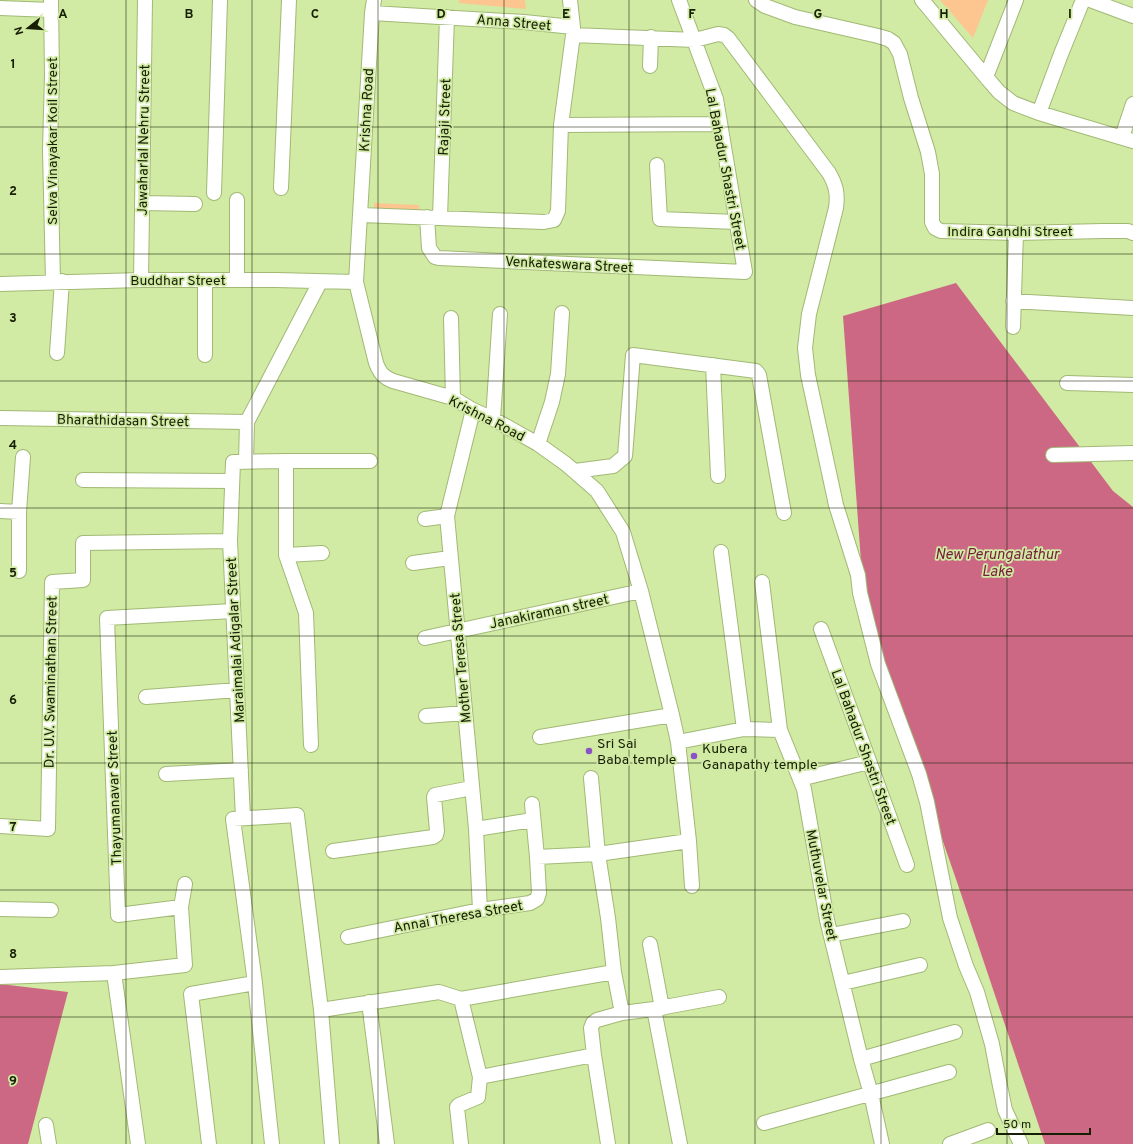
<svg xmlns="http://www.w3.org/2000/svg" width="1133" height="1144" font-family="Overpass,sans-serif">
	<rect width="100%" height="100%" fill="#d1eaa4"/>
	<path fill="#fdc58f" d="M459,0H525L526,9L459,3Z
		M940,0H988L973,38Z
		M374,203L419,205V216L374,214Z"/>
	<path fill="#cc6883" d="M956,283L1113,491L1133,507V1144H1045L957,882L865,616L843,316Z
		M0,984L68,992L28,1144H0Z"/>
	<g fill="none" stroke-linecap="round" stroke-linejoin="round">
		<g stroke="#a1b975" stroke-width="16">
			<path id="minor" d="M51,0L52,75L50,150L53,281
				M570,0L573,27
				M756,0L765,6L795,17L878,36L888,39L894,43L900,54L911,98L928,152L932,174V222L935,228L941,231L1016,233L1103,231H1128L1133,233
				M922,0L986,77L999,92L1013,103L1039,113L1133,141
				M1090,0L1133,16
				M0,8L51,10
				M372,13L524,22L573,27V35L695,40L718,34L724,35L728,38L829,173C836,185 838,194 836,208L809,314L805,348L808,375L836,505L858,575L860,593L878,664L919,774L927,802L950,918L966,966L977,992L992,1044L999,1081L1005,1110L1021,1144
				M650,66L651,37
				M986,77L1016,0
				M1039,113L1061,54L1083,0
				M561,125L720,124
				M1122,137L1133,104
				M657,165L660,219L737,222
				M281,188L289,0
				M214,193L220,0
				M142,203L195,204
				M361,215L544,222L554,220L558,211L561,125L573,35
				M427,217L429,248L435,257L439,258L745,272L716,99L679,0
				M440,217L447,17
				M141,280L145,0
				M237,280V200
				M0,284L141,280H276L356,282
				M1013,301L1133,308
				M451,318L453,398
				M1013,327L1016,233
				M57,353L62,281
				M205,355V280
				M713,365L718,476
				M1067,383L1133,385
				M473,410L447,516L476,829L480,910
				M0,418L247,422
				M493,419L500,314
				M538,444L552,402L558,374L562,313
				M1053,455L1133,453
				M246,461L247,422L320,282
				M286,461H370
				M575,471L613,466L625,456L633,355L756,371L759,375L784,513
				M83,480L232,481
				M0,511L19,512
				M425,519L447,516
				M721,552L744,729
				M286,555L322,553
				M413,563L450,558
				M19,571V512L23,457
				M762,582L780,730
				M821,629L907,865
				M425,638L641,591
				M146,697L237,690
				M426,716L465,713
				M540,737L672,715
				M678,742L744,729L780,730L804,789L827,920L861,1059L871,1094L882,1144
				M166,774L241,770
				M800,779L869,762
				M243,818L230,541L233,462L286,461V555L306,613L311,745
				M0,826L48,829L52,582L83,580V543L230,541
				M476,829L533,820
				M689,841L692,886
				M333,851L433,837L436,835L437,831L434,797L435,795L472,788
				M537,857L598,854L591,778
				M181,907L118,915L107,618L233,611
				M0,909L51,910
				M831,935L903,921
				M348,937L480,910L530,903L537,899L539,893L537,857L532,804
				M650,944L662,1008
				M614,972L622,1013L654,1009L719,997
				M0,977L114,973
				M843,983L920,965
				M369,1002L387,1144
				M654,1009L680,1144
				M321,1010L439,992L461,999L614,972L608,918L598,854L689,841L678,742L672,715L641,591L623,532L597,491L566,464L538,444L493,419L473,410L453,398L393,381C383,377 380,373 376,363L356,282L372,13L374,0
				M861,1059L955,1032
				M480,1077L594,1055
				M764,1123L949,1072
				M46,1125L49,1144
				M138,1144L114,973L185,965L181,907L185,884
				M209,1144L191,994L255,983
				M272,1144L255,983L233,819L297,815L321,1010L332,1144
				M461,1144L457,1107L459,1105L478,1097L480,1077L461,999
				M608,1144L594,1055L591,1028L593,1023L597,1020L622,1013
				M950,1144L988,1130"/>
		</g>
		<use href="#minor" stroke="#fff" stroke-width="14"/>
	</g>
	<path fill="none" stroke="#161e04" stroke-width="1" stroke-opacity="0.55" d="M126,0V1144M252,0V1144M378,0V1144M504,0V1144M629,0V1144M755,0V1144M881,0V1144M1007,0V1144M0,127H1133M0,254H1133M0,381H1133M0,508H1133M0,636H1133M0,763H1133M0,890H1133M0,1017H1133"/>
	<g fill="#8c51c7" stroke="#d1eaa4" stroke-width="1.5">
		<circle cx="589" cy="751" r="4"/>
		<circle cx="694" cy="756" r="4"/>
	</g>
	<g text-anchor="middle" stroke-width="3.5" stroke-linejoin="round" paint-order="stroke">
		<g font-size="14" fill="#161e04" stroke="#d1eaa4">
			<text transform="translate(514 22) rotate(5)" y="5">Anna Street</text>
			<text transform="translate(366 110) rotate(-87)" y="5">Krishna Road</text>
			<text transform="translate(444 117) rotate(-88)" y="5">Rajaji Street</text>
			<text transform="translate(143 140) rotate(-89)" y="5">Jawaharlal Nehru Street</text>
			<text transform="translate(52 141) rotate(-90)" y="5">Selva Vinayakar Koil Street</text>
			<text transform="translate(726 169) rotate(79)" y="5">Lal Bahadur Shastri Street</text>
			<text x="1010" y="236">Indira Gandhi Street</text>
			<text transform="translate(569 264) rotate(3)" y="5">Venkateswara Street</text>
			<text x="178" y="285">Buddhar Street</text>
			<text transform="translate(487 418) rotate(27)" y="5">Krishna Road</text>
			<text transform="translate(123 420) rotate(1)" y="5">Bharathidasan Street</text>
			<text transform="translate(549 611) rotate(-12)" y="5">Janakiraman street</text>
			<text transform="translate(235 640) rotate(-93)" y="5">Maraimalai Adigalar Street</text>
			<text transform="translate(460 658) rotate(-95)" y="5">Mother Teresa Street</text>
			<text transform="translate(50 682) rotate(-89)" y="5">Dr. U.V. Swaminathan Street</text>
			<text transform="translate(864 747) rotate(70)" y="5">Lal Bahadur Shastri Street</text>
			<text transform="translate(114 798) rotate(-92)" y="5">Thayumanavar Street</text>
			<text transform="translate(822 885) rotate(79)" y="5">Muthuvelar Street</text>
			<text transform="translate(458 916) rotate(-10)" y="5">Annai Theresa Street</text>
		</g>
		<g font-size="14" fill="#161e04" stroke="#d1eaa4" text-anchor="start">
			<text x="597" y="748">Sri Sai<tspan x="597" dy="16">Baba temple</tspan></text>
			<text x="702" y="753">Kubera<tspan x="702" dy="16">Ganapathy temple</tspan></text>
		</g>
		<g font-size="15" font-style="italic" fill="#771b3b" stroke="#d1eaa4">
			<text x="997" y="559">New Perungalathur<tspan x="997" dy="17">Lake</tspan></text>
		</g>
	</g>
	<g font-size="13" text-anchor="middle" font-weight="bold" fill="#161e04" stroke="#d1eaa4" stroke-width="3.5" stroke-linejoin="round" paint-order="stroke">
		<text x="63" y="18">A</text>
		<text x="189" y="18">B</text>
		<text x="315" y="18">C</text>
		<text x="441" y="18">D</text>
		<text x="566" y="18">E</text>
		<text x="692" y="18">F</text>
		<text x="818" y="18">G</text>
		<text x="944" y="18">H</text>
		<text x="1070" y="18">I</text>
		<text x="13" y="68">1</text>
		<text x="13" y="195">2</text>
		<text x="13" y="322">3</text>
		<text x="13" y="449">4</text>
		<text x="13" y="577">5</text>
		<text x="13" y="704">6</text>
		<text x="13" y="831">7</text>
		<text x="13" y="958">8</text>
		<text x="13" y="1085">9</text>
	</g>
	<g transform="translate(28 28) rotate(253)" stroke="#d1eaa4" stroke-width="3" paint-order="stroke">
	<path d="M0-3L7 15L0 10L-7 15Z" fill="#161e04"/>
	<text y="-6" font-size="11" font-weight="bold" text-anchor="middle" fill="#161e04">N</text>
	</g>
	<path d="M997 1128v6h93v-6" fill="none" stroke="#161e04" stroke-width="2"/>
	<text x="1003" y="1128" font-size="12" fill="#161e04" stroke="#d1eaa4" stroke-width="3" paint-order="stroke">50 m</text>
</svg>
